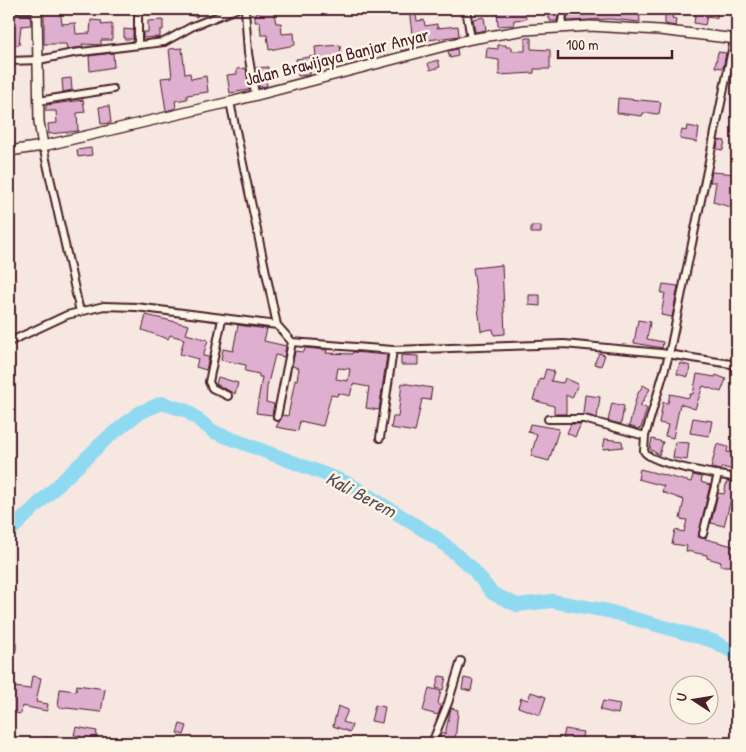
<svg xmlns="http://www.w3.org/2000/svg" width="746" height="752" font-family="'Patrick Hand',sans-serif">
	<rect width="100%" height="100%" fill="#f6e7e1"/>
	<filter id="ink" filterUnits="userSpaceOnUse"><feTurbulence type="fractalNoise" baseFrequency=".02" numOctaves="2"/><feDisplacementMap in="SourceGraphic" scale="10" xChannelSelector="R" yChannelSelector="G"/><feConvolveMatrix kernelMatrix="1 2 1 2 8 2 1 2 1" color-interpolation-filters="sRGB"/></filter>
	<g filter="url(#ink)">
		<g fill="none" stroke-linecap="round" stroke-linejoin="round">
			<path stroke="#90daf1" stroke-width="14" d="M9,532L107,438L139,413L162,403L187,411L214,432L348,483L438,539L472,568L492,593L517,605L552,601L608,611L713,641L737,654"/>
		</g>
		<path fill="#dfafcf" stroke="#4a1f2b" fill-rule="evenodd" d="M44,9H60L62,24L75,23L76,34L90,33L91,20L102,21L101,25L112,24V40H101V45L82,44L83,47L67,49L66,44H44Z
			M187,9H198L197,17L186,14Z
			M409,9H415L417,21L424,20L425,26L437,24V28L458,26L459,36L413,42Z
			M506,9H525L526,19L514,20V25L498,26L497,11H506Z
			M548,9H559L557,21H550V18H548Z
			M569,9H639L640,22L610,19L567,21Z
			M665,9H674L672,18L676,19L675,26L665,24Z
			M696,9H718L717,18L707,16L705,25L694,23Z
			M273,10L276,23H281L282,34L294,33L295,45L269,50L267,35H261L260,22H255V13Z
			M22,14H30L31,25L21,26L19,45H9V16Z
			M484,17L486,30L475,32L473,19Z
			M163,20V30H160V37L143,38V32H148V21Z
			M124,29L133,30V39H124Z
			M525,38H531V49L550,50V69H534V73L499,75V60L486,58L487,48L498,49V45H506V47H512V51H525Z
			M407,43L409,49L401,51L399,45Z
			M340,45L342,63L327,65L328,67L310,71V75L298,76L296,59L316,56L315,47Z
			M182,48L185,74L190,73L191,79L206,76L208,92L187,95V99L175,101L176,108L166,111L161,78L172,77L169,49Z
			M457,49L458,56L450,58L448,51Z
			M718,52L726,53L723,68L715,67Z
			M113,53L114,67L90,71L89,56Z
			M438,60L440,67L430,70L428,63Z
			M268,67L269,80H266L267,86L259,87L256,68Z
			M246,68L249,90L230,93L227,75L237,74V69Z
			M71,78L72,90L63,92L62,79Z
			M618,98L661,102L659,114L643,113L642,116L617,113Z
			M83,100L85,112L77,113L78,131L49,134L48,124L57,123L56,111H46V105Z
			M109,106L111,123L101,124L99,107Z
			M687,126L699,128L697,142L680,139L682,130L686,131Z
			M718,140L725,141L723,150L717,149Z
			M91,148L92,155L78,157L77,150Z
			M712,172L737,174L734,208L713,202L716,182H710Z
			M531,226H541V233H531Z
			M502,265L505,334L494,335L493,329L481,331L473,268Z
			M663,284L678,286L672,317L661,315L665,293H661Z
			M529,295H540V306L529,305Z
			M146,315L189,325L186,334L208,340L203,356L209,357L206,370L196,367L198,359L180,354L184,339L170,335L168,339L142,330Z
			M638,320L650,322L647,339L663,342L662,348L634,343Z
			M238,325L267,329L264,341L286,346L284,357L275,355L267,387L266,402L274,404L272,415L256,413L262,377H259V374L245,371L246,365L221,360L223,349L233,351Z
			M305,348L327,350L326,353L352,354L353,352L387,355L379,410L366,408L369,387L353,384L350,396L338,393L337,396L331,395L323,426L300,421L298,431L276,427L283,415L288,416L295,380H297L299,368L292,366L295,351L304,352ZM338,368L350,369L348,381L336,379Z
			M599,353L605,355L601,366L594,364Z
			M401,355L418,356V365H401Z
			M680,363L690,366L688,377L677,374Z
			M546,369L554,371L551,381L563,383L565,378L578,384L572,398L566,395V414H554V406L533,400L540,378L543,379Z
			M697,374L715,377L716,375L726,379L721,392L703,386L695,409L680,404L673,438L665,436L668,425L659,423L663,402L668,403L670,394L689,398L690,394H693Z
			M218,377L238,383L235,394L216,384Z
			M402,383L432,388L430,400L422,399L415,432L391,428L393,417H398Z
			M643,385L650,389L640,406L647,408L641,428L638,429L629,426L637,395Z
			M585,395L600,397L597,418L583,414Z
			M612,403L624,406L621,424L608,421Z
			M693,418L712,421L709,436L690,433Z
			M530,424L559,429L549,461L531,456L537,434L528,432Z
			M571,424H581L575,437L567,433Z
			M605,439L622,441L623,447L603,449Z
			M652,439L663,442L659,455L650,449Z
			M675,442L689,443L687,460L673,458Z
			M717,444L728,447L727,452L737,454V471L722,467L721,470L711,468Z
			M640,469L691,482L693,475L702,477L701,482L710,485L698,537L733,546V548L736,549L733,566H720L721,562L707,558V555L686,551L687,546L672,544L675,530L684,532L687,520L680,519L684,500L662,492L664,486L638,479Z
			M727,481L735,484L724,526L711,523L718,493L724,494Z
			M9,642H16V650H9Z
			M32,676L41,678L36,702L48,704L47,711L22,706L21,714L9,712V700L12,702L14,687L30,689Z
			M439,676L446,677L443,690L436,688Z
			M464,678L473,680L471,691L462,689Z
			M77,685L105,689L101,712L58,707L60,689L76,691Z
			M429,688L441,691L438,703L441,707L438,715L423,711Z
			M531,692L546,697L540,715L518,707L521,698L528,700Z
			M603,701L620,704L618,714L600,710Z
			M375,705L385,707L382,723L371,721Z
			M338,706L348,710L343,722L352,725L350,732L333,726Z
			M451,708L458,710L455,742L447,740L446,743H437L441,733L445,734Z
			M180,724L187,726L184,735L177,733Z
			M76,727L97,731L95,740L88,739V743H79L80,736L74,735Z
			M565,729L583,732L581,742L563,739Z
			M386,736L402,743H383Z
			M44,737L62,739V743H43Z"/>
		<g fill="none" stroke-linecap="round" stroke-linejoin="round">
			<g stroke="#4a1f2b" stroke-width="10">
				<path id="street" d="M9,9H37
					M138,9V45
					M245,9L248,53L255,94
					M466,9L471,39
					M561,27L564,9
					M9,61L39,60L73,53L164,42L193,26L236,9
					M38,101L113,89
					M230,102L277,325L292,342L393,350L564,344L661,353L737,365
					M43,146L80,312
					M222,319L209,382L212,388L228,396
					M9,342L67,315L104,306L136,307L277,325
					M277,417L292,342
					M548,419H584L645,436L644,451C649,464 721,475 737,478
					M645,436L669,355L734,40
					M380,438L393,350
					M703,534L718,474
					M432,743L448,703L461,661"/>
			</g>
			<g stroke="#4a1f2b" stroke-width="12">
				<path id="secondary" d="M37,9L39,122L43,146
					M9,151L43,146L230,102L471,39L525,30L590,26L659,30L737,39"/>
			</g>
			<use href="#street" stroke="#fcf5e5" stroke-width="6"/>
			<use href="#secondary" stroke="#fcf5e5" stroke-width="9"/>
		</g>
	</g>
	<g text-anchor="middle" stroke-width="5" stroke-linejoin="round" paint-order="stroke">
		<g font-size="18" fill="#4a1f2b" stroke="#fcf5e5">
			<text transform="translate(337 57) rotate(-14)" y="6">Jalan Brawijaya Banjar Anyar</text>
		</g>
		<g font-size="19" font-style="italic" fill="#5c4e5c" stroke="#fcf5e5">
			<text transform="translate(361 494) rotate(28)" y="7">Kali Berem</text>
		</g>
	</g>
	<rect width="746" height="752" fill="none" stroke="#fcf5e5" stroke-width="30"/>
	<rect x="15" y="15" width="716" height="722" fill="none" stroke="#4a1f2b" stroke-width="2" filter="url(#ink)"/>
	<g transform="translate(694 700) rotate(282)"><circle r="24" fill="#fcf5e5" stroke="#b59f9b"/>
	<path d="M0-4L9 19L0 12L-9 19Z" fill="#4a1f2b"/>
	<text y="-8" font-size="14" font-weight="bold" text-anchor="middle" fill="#4a1f2b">U</text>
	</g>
	<path d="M558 50v8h114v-8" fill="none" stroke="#4a1f2b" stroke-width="2.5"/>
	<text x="566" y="50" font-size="15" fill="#4a1f2b" stroke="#fcf5e5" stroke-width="4" paint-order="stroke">100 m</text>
</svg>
